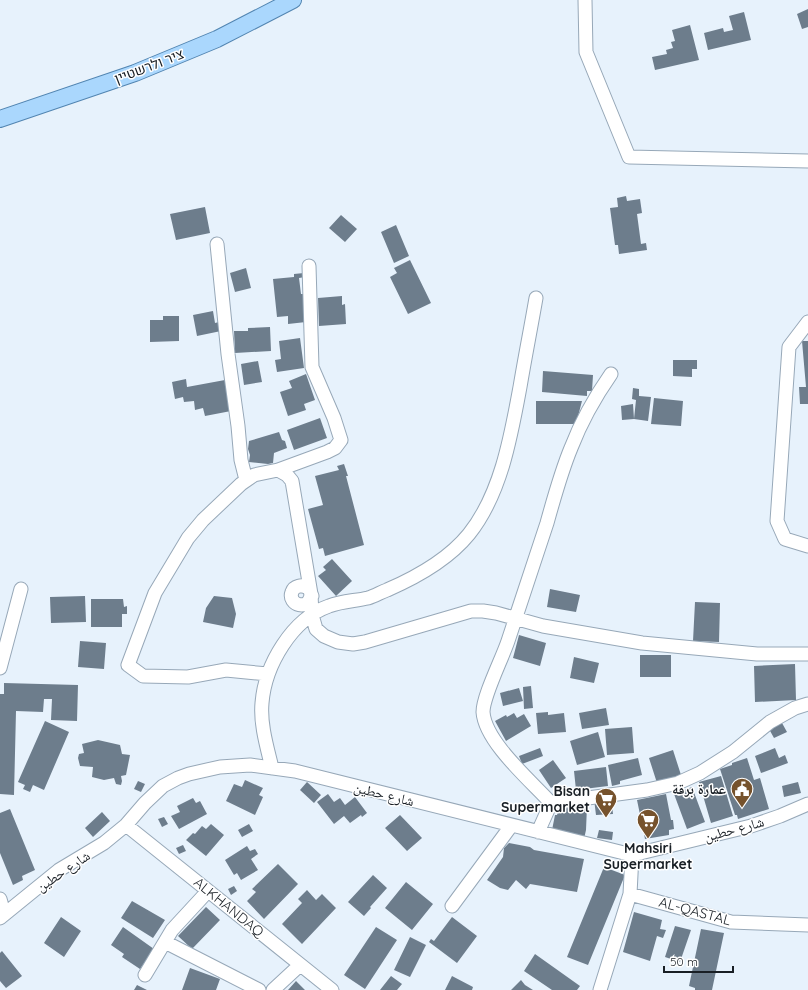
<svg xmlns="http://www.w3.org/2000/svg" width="808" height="990" font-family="Quicksand,'Noto Naskh Arabic',Heebo,sans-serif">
	<rect width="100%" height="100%" fill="#e7f2fc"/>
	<path fill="#6d7d8c" d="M808,9V27L802,29L797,14Z
		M744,12L751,40L708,50L704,33L723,28L724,32L733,30L729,16Z
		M690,25L699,60L655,70L652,57L667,54L666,50L673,48L671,42L675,41L672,30Z
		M626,196L627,201L640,199L642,213L637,214L641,244L646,243L647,250L619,254L618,245H615L610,208L618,207L617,198Z
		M205,207L210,233L176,240L170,214Z
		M341,215L357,229L345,242L329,228Z
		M396,225L409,256L394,263L381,232Z
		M410,260L431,303L408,314L390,277L397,273L394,268Z
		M246,268L251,288L235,292L230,273Z
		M304,273L305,277L299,278L301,294H303L306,322L288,324V316L277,317L273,279L294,277V274Z
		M342,296V305L345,304L346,324L319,326L318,298Z
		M213,311L215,323L219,322L221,331L197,336L193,315Z
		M163,316H179V341L150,342V320H163Z
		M270,327L271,351L235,353L234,331H248V328Z
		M300,338L304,368L277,372L275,360L281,359L279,341Z
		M802,341H808V404H800L799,387H806Z
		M673,360H697V369H692V377L673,376Z
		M258,361L262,382L244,385L241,364Z
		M543,371L593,375L592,391H587V396L542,392Z
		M306,374L315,400L304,404L306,410L288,416L280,392L292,388L289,381Z
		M186,379L187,387L225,380L231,411L205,416L203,408L195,410L194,401L184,402L183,397L175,399L172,382Z
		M633,388L639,389V396L651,397L648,421L634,419L636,400L632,399Z
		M654,398L683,401L681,426L651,424Z
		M536,401H582L576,424H536Z
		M633,404L634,419L622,420L621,406Z
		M320,418L327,438L294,450L287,430Z
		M279,432L282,440L285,441L287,448L274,453L273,463L268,464L249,462L250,455L248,449L249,441Z
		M344,464L348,476H346L364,545L325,556L323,548L319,549L308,509L323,505L315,476L339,470L337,466Z
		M332,559L352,581L336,596L318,576L326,570L323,567Z
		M550,589L580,595L576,612L547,607Z
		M85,596L86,622L51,623L50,597Z
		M214,596L232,598L236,614L233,628L203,622L206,608Z
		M91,599H123L124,607L127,606V614H122V627H91Z
		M695,602L720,603L719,642L693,641Z
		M519,635L546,643L540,666L513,658Z
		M80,641L106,643L104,669L78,667Z
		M640,655H671V677H640Z
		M574,657L599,663L594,683L570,678Z
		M795,664L796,700L755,702L754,666Z
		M4,683L78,685L77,721L51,720L52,699H44L43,712L16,711L14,795L0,794V694H4Z
		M531,686L533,708L524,709L523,687Z
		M519,688L523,701L503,706L500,693Z
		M606,708L609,725L582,729L579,713Z
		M548,712V715L564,713L566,732L538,734L536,713Z
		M514,713L517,718L524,714L531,726L506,741L495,721L506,715L507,717Z
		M45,721L69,732L44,790L33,785L30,792L23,789L25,785L18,782Z
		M782,723L787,732L774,738L769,729Z
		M632,727L634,753L607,755L605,729Z
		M598,732L605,757L577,765L570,741Z
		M98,740L120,745L122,754L130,755L126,775L121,776L122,781L121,785L116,784L114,778L104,780L92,777L93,767L80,766L78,758L79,754L84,753L82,744Z
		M540,748L543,756L522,764L519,756Z
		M775,748L779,758L785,755L788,763L761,773L755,756Z
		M673,750L681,775L657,783L649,758Z
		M638,758L642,775L620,781V784L612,786L608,765Z
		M747,758L754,780L760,778L769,809L738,819L737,815H735L720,769L732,765V763Z
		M553,760L566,778L551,788L539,770Z
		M606,767L608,786L576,790L574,771Z
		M721,776L733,816L711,823L699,782Z
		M245,780L263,788L259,795L263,797L255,815L226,801L234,784L242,787Z
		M138,781L145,784L141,792L134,789Z
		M307,782L321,795L314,803L300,790Z
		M798,782L801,793L784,797L782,786Z
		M692,787L705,822L687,829L674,794Z
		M328,794L334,802L340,798L345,805L355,797L367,813L362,817L361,815L350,823L344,816L334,824L317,802Z
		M666,794L671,820H673L674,829L669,830V835L645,839L637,800Z
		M611,797L613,814L596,815L594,799Z
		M193,798L196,803L200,801L207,814L179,829L171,816L180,812L177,806Z
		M560,805L587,806L586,830L584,839L552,830L555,815H557Z
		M10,809L35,870L22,876L23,880L13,885L0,853V813Z
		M102,812L110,821L93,837L85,828Z
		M400,815L422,838L407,851L385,828Z
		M164,817L168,824L162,827L158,819Z
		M211,824L224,835L206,856L186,840L193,833L195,834L202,826L206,829Z
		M249,824L253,831L242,837L238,830Z
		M599,830L613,832L612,840L597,838Z
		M509,843L530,847L534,850L584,859L577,892L530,884L526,889L516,880L508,890L500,888L487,880L503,857L504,848Z
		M183,845L186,851L179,854L176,848Z
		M247,846L250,851L255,849L258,854L251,859L258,870L241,880L237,873L234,875L225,860Z
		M278,864L298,884L264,919L247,901L256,892L252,889Z
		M604,867L625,875L588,965L567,957Z
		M373,875L387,888L370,907L371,908L364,916L348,902Z
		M406,882L433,904L412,930L385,908Z
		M234,886L237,891L231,895L228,889Z
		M307,890L316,900L322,894L336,908L302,944L282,924L302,903L298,899Z
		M132,901L165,920L153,938L121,918Z
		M206,907L220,920L192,949L178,936Z
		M634,912L662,920L660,929L666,930L663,938L657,936L650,961L623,952Z
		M61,917L81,931L64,957L44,943Z
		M452,917L477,936L457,963L429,942L431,939L434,941Z
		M675,926L691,930L680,962L665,957Z
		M123,927L154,949L140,969L122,957L124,954L111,945Z
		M376,927L397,940L365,989L344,975Z
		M701,929L724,933L712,990H695V988L689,986Z
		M410,937L426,945L410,977L394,970Z
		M2,951L22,976L6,988L0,981V953Z
		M535,954L580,986L577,990H552L524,971Z
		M190,968L220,979L216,990H182Z
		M391,976L402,984L397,990H380Z
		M452,976L473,987L472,990H445Z
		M521,980L525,985L533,990H511Z
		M296,981L305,990H288Z
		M137,985L147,990H134Z"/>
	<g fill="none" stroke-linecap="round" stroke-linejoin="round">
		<g stroke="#97a8b8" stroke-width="15">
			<path id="minor" d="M585,0L586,52L629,157L808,161
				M217,244L228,354L238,426L241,460L246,480
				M808,322L789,347L777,521L785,539L808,546
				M278,470L287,475L292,481L311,594L312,615L316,629L324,636L338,642L353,644L365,642L454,616L471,611H483L496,613L543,626L642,643L757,654H808
				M311,594C310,612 287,605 292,592C294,586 302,584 308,588C310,590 311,594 312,596
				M0,668L21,589
				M268,674L226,670L188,677L143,676L128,665L155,593L188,538L203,520L241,484L254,475L278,470L327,452L335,448L341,440L334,418L312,367L309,266
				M272,768C267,747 260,724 262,703C265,665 292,619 329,606C342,601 355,601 368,598C375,596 381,592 387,590C417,577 448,560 469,534C501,494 511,436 520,387C525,357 531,327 536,298
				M551,803C531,781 485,742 483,712C483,696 502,659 508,641C521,602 534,563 547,523C554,498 561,472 571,448C581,422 595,397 611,374
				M126,825L332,990
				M538,832L551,803L647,790L678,783L700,773L733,752L770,722L795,708L808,704
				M630,894L731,922L808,925
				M0,899L4,913
				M452,906L511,826
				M0,918L59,870L104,843L126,825L145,803L163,786L178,778L189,774L220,767L250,765L295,771L632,855L751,826L780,816L808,804
				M165,942L259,990
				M145,975L172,930L208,891
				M273,990L300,965
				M600,990L630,894L632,855"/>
		</g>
		<g stroke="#5285b1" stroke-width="18">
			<path id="major" d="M0,119L135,73L217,39L293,0"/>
		</g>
		<use href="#minor" stroke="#fff" stroke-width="13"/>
		<use href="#major" stroke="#aad7fd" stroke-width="16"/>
	</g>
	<defs>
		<g id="civic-pin" transform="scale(1.15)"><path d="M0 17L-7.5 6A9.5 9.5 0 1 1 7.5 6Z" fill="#76522c" stroke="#fff"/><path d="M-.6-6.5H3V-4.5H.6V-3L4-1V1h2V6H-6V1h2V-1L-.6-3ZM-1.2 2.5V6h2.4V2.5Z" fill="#fff"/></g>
		<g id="supermarket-pin" transform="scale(1.15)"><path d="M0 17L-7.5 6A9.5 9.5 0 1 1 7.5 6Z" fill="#76522c" stroke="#fff"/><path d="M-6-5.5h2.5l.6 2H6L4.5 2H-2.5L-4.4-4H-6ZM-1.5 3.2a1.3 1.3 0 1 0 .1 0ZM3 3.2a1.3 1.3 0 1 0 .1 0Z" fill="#fff"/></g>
	</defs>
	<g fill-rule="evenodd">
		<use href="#civic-pin" x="742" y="789"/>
		<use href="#supermarket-pin" x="606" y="799"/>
		<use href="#supermarket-pin" x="648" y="820"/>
	</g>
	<g text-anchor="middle" stroke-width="3" stroke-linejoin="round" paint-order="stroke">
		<g font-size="14" fill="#191f25" stroke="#fff">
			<text transform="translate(149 66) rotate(-21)" y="5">ציר ולרשטיין</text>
			<text transform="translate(384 794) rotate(14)" y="5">شارع حطين</text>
			<text transform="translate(734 829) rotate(-15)" y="5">شارع حطين</text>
			<text transform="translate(63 871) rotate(-34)" y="5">شارع حطين</text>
			<text transform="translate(229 907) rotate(39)" y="5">ALKHANDAQ</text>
			<text transform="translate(695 911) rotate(15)" y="5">AL-QASTAL</text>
		</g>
		<g font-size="14" font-weight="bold" fill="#191f25" stroke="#fff" text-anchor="end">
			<text x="726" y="794">عمارة برقة</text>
			<text x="590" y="796">Bisan<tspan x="590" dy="16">Supermarket</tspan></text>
			<text x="648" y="853" text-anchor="middle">Mahsiri<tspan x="648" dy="16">Supermarket</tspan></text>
		</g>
	</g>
	<path d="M664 966v6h69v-6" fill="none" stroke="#191f25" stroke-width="2"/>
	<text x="670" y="966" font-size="12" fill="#191f25" stroke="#ffffff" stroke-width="3" paint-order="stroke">50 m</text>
</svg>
